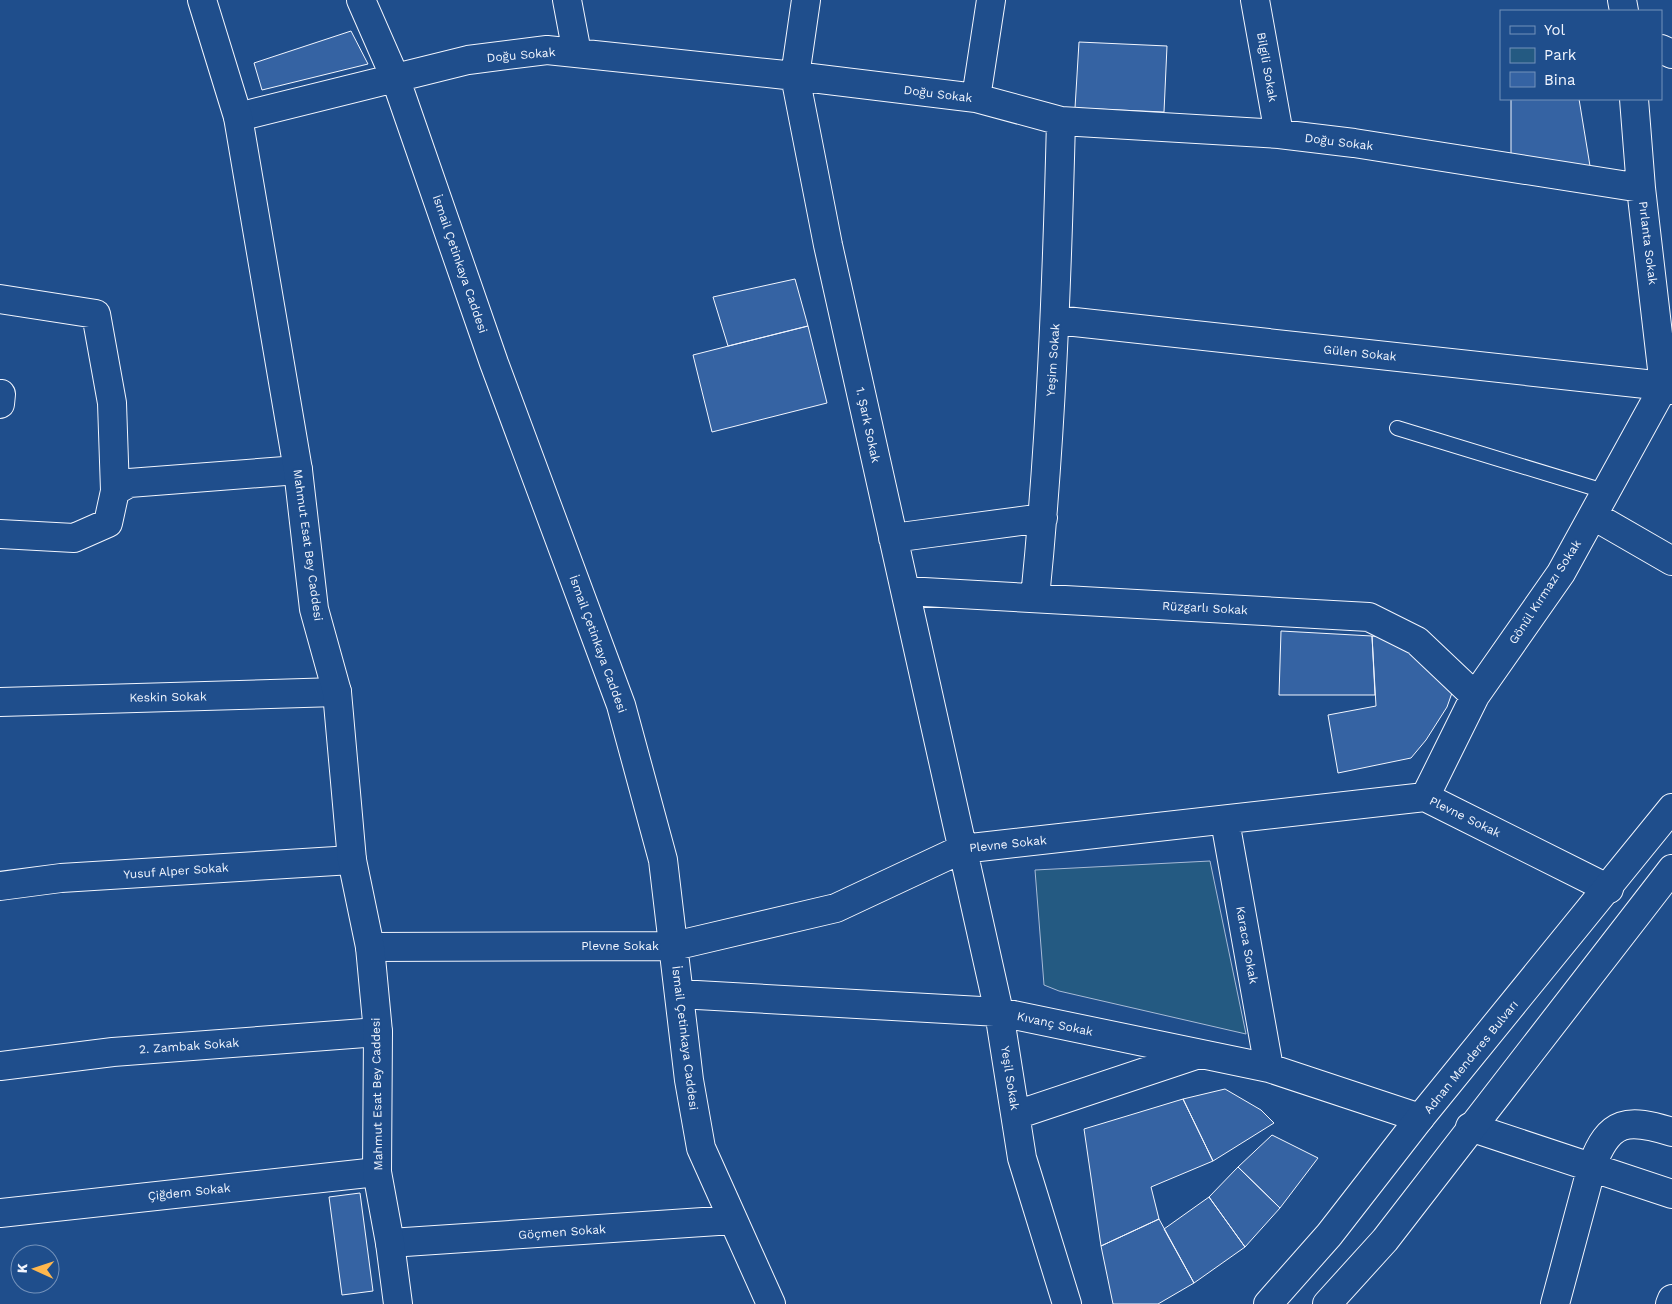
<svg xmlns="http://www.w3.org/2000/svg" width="1672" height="1304" font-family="'Work Sans',sans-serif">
	<rect width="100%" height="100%" fill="#1f4e8c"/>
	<path fill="#245a82" stroke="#a8bbd7" d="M1210,861L1246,1034L1059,991L1044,985L1035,870Z"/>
	<path fill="#3563a3" stroke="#f2f6ff" d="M351,31L368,64L262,90L254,63Z
		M1079,42L1167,46L1164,112L1075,108Z
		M1511,99H1579L1590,166L1511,156Z
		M795,279L808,326L728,346L713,297Z
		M808,326L827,403L712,432L693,355Z
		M1281,631L1372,636L1375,695H1279Z
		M1372,636L1397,639L1453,690L1447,707L1426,740L1411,758L1338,773L1328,715L1376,706Z
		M1225,1089L1261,1110L1274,1123L1213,1161L1183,1099Z
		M1183,1099L1213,1161L1151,1187L1159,1219L1101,1246L1084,1129Z
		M1272,1135L1318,1158L1280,1208L1238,1167Z
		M1238,1167L1280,1208L1245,1247L1209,1197Z
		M360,1193L373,1291L342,1295L329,1197Z
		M1209,1197L1245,1247L1194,1283L1164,1229Z
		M1159,1219L1194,1283L1158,1304H1113L1101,1246Z"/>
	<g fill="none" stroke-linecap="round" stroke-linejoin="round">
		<g stroke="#f2f6ff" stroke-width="16">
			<path id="lane" d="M1397,428L1607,492"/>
		</g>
		<g stroke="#f2f6ff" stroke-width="30">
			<path id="street" d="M361,0L396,80L494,363L621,705L663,860L689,1080L701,1148L771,1304
				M567,0L577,53
				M806,0L795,76L828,245L999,1012L1022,1158L1067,1304
				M1255,0L1279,134
				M1622,0L1624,11
				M1661,49L1672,54
				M976,98L991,0
				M1634,99L1641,188L1664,386
				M238,117L468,60L547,50L795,76L976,98L1061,121L1279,134L1354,143L1641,188
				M0,299L96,314L112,403L115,491
				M1056,320L1664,386L1672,390
				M0,404L1,394
				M1594,516L1672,561
				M0,534L74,538L108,523L115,491L129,483L298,470
				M893,538L1043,518
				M906,591L1369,617L1417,641L1475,696
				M1035,598C1051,439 1057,280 1061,121
				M0,702L337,692
				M1425,797L1475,696L1561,573L1664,386
				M1225,821L1269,1068
				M0,886L61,878L352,860
				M370,947L674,946L836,908L962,849L1425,797L1609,889
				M679,994L999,1012L1269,1068L1420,1118
				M0,1066L113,1052L378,1032
				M1016,1115L1199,1054
				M1470,1127L1672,1194
				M0,1213L377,1172
				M390,1243L733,1220
				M1555,1304L1592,1166C1609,1119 1628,1118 1672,1132
				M1670,1304L1672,1299"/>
		</g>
		<g stroke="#f2f6ff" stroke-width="30">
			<path id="secondary" d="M202,0L238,117L298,470L314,609L337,692L352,860L370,947L378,1032L377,1172L390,1243L398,1304
				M1268,1304L1329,1235L1420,1118L1672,808
				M1327,1304L1385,1240L1672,869"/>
		</g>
		<use href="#lane" stroke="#1f4e8c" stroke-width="14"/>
		<use href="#street" stroke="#1f4e8c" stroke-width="28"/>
		<use href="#secondary" stroke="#1f4e8c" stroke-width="28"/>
	</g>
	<g text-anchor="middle" stroke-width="4" stroke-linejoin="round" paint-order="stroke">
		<g font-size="12" fill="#f2f6ff" stroke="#1f4e8c">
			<text transform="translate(521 55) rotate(-5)" y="4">Doğu Sokak</text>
			<text transform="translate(1267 67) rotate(80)" y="4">Bilgili Sokak</text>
			<text transform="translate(938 94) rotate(7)" y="4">Doğu Sokak</text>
			<text transform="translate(1339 142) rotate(7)" y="4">Doğu Sokak</text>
			<text transform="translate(1648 243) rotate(83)" y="4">Pırlanta Sokak</text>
			<text transform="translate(460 264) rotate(71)" y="4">İsmail Çetinkaya Caddesi</text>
			<text transform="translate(1360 353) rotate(6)" y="4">Gülen Sokak</text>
			<text transform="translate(1053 360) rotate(-86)" y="4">Yeşim Sokak</text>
			<text transform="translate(868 425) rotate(78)" y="4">1. Şark Sokak</text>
			<text transform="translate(308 545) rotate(82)" y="4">Mahmut Esat Bey Caddesi</text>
			<text transform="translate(1545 592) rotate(-57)" y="4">Gönül Kırmazı Sokak</text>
			<text transform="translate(1205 608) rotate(3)" y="4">Rüzgarlı Sokak</text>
			<text transform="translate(598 644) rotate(70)" y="4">İsmail Çetinkaya Caddesi</text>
			<text transform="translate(168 697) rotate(-1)" y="4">Keskin Sokak</text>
			<text transform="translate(1465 817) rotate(26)" y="4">Plevne Sokak</text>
			<text transform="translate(1008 844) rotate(-6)" y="4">Plevne Sokak</text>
			<text transform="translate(176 871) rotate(-4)" y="4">Yusuf Alper Sokak</text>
			<text transform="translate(1247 945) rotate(80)" y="4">Karaca Sokak</text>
			<text x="620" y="950">Plevne Sokak</text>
			<text transform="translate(1055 1024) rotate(12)" y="4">Kıvanç Sokak</text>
			<text transform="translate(685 1038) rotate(83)" y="4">İsmail Çetinkaya Caddesi</text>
			<text transform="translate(189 1046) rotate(-4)" y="4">2. Zambak Sokak</text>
			<text transform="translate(1471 1057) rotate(-51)" y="4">Adnan Menderes Bulvarı</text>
			<text transform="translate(1010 1078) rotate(81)" y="4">Yeşil Sokak</text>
			<text transform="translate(377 1094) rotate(-91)" y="4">Mahmut Esat Bey Caddesi</text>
			<text transform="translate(189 1192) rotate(-6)" y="4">Çiğdem Sokak</text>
			<text transform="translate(562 1232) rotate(-4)" y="4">Göçmen Sokak</text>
		</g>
	</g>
	<rect x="1500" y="10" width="162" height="90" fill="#1f4e8c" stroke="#7391ba"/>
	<rect x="1510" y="26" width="25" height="8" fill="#1f4e8c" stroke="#7391ba"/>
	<text x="1544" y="35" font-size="15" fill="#f2f6ff">Yol</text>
	<rect x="1510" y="48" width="25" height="15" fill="#245a82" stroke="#7391ba"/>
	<text x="1544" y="60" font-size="15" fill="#f2f6ff">Park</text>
	<rect x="1510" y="72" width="25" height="15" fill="#3563a3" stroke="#7391ba"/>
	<text x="1544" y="85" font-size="15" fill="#f2f6ff">Bina</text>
	<g transform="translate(35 1269) rotate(273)"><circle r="24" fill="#1f4e8c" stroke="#7391ba"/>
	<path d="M0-4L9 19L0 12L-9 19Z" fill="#ffb74d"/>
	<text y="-8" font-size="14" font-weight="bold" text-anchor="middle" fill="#f2f6ff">K</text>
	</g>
</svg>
